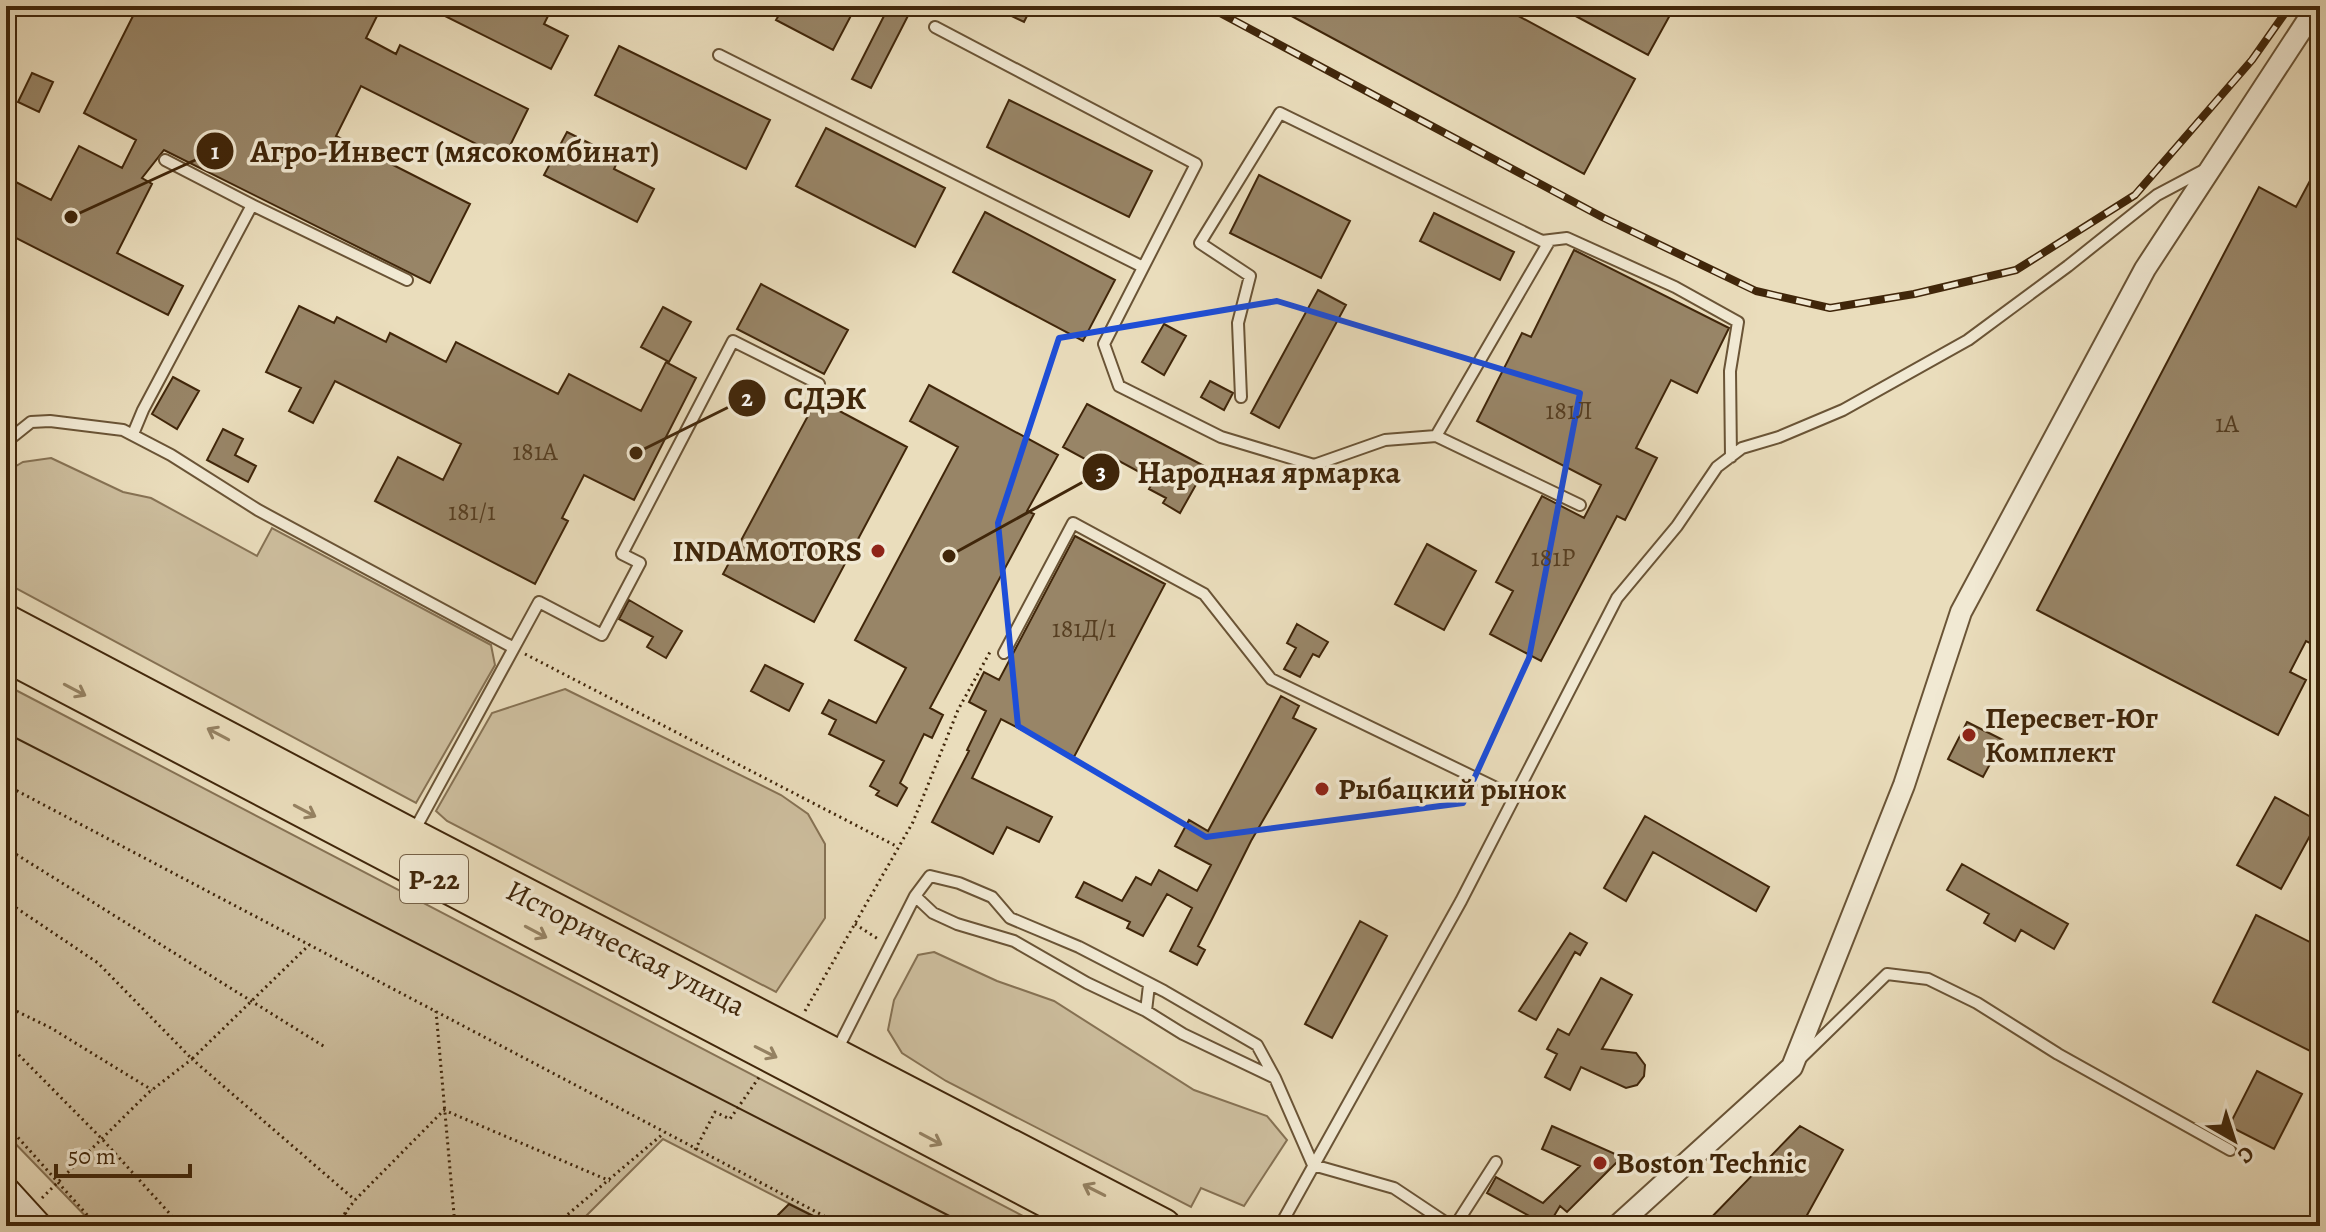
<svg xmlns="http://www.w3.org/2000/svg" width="2326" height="1232" font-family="Alegreya,serif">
	<rect width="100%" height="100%" fill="#eaddbc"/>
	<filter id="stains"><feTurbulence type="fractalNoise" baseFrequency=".0025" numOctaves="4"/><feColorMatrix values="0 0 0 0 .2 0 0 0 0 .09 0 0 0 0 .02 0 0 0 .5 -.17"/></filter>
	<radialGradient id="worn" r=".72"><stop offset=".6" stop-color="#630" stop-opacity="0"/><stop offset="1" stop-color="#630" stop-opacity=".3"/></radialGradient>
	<path fill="#cdbe9e" stroke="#867254" stroke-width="2" d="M51,458L123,492L151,498L257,556L272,528L491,645L495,665L416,803L6,583V472L23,462Z
		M6,685L1042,1226H833L663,1139L576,1226H95L6,1134Z
		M565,689L781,795L808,814L825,844V918L776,992L447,821L436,811L492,713Z
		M934,952L997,981L1054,1001L1194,1090L1267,1116L1287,1140L1244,1206L1201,1188L1191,1207L946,1081L902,1053L888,1030L894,1000L918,955Z"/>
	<path fill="#988567" stroke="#40260a" stroke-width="2" d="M138,6H382L366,38L396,54L400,45L528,109L504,158L361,86L336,136L470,204L430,283L164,150L142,178L152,184L117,253L183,286L168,315L6,233V177L51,200L79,146L122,168L136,140L84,113Z
		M425,6H553L544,24L568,36L551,69Z
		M784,6H856L833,50L776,20Z
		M889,6H913L871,88L852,79Z
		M991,6H1032L1024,22Z
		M1273,6H1500L1635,79L1584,174Z
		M1557,6H1675L1648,55Z
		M619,46L770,120L746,169L595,95Z
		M32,73L53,82L39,112L18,102Z
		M1009,100L1152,171L1129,217L987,147Z
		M826,128L945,188L915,247L796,186Z
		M567,132L619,158L614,169L654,189L637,222L544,175Z
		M2320,162V648L2306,641L2290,672L2306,680L2278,735L2037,610L2259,187L2296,207Z
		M1259,175L1350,221L1321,278L1230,233Z
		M985,212L1115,280L1083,341L953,272Z
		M1434,213L1514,252L1500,280L1420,241Z
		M1574,250L1729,328L1697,393L1671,380L1636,448L1657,458L1625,520L1617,516L1541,661L1490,634L1513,591L1496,582L1542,496L1584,518L1601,485L1477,421L1522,333L1531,337Z
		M761,284L848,330L824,374L737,329Z
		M1318,290L1346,305L1279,428L1251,413Z
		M299,306L334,323L337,317L386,342L390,333L446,362L456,342L558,394L569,374L641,411L666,362L696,378L634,500L584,475L562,518L568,521L535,584L375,501L398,457L443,480L461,444L335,381L313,423L289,411L301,388L266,372Z
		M663,307L691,322L669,362L641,347Z
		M1164,324L1186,336L1164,375L1142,362Z
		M173,377L199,391L177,429L152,414Z
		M1210,381L1233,393L1224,410L1201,397Z
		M929,385L1058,455L1027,511L1034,514L930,708L943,715L932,738L924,734L900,783L907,788L897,806L876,795L879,791L870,786L884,761L829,734L836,720L822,713L829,700L876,723L906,668L855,640L958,447L910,421Z
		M817,399L907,447L814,622L723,574Z
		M1087,404L1206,467L1180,513L1163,503L1166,498L1149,489L1154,480L1101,451L1094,464L1063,447Z
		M223,429L243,439L235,455L256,466L248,482L207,460Z
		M1075,536L1165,584L1074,757L1001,719L972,778L1052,817L1039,842L1007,827L993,854L932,822L969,751L967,750L986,711L969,702L984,672L999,680Z
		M1427,544L1476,571L1444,630L1395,604Z
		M629,600L682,631L666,658L647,647L653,637L619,619Z
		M1297,624L1328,642L1319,657L1313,654L1300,677L1284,669L1296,648L1287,643Z
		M765,665L803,684L789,711L751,691Z
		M1281,696L1299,706L1293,718L1316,729L1251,841L1212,919L1198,946L1205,950L1197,965L1170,951L1192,908L1167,894L1143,936L1127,928L1130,922L1076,897L1084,882L1122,901L1136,877L1151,885L1159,870L1197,891L1211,865L1175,846L1189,820L1208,831Z
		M1967,722L2003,740L1983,777L1948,759Z
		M2275,797L2318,821L2281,889L2237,865Z
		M1645,816L1769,887L1756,911L1653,852L1626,901L1604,888Z
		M1962,864L2068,924L2054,949L2021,930L2015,941L1984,923L1989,914L1947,890Z
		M2256,915L2320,947V1056L2213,1002Z
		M1360,921L1387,936L1332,1038L1305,1024Z
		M1570,933L1587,943L1580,955L1575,952L1536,1020L1519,1011Z
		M1601,978L1632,995L1602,1049L1636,1053L1645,1065L1644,1076L1637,1085L1626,1088L1581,1067L1570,1090L1545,1077L1557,1054L1547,1049L1558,1029L1569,1035Z
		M2257,1071L2302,1094L2274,1149L2229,1126Z
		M1552,1126L1622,1157L1567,1212L1560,1206L1548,1226L1487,1193L1496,1177L1543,1203L1580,1166L1542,1149Z
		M1800,1126L1843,1150L1801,1226H1703Z
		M789,1204L833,1226H767Z"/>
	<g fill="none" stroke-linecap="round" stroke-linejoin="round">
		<g stroke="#6a5436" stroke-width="14">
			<path id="service" d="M935,27L1196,164L1104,344L1119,386L1221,437L1314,465L1385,440L1436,436
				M719,55L1143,267
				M165,160L252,205
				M1550,240L1436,436L1580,505
				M1241,397L1238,323L1250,276L1200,243L1280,113L1542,241L1567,238L1675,287L1738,322L1730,371L1731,457
				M133,434L143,410L252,205L407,280
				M6,442L31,422L50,421L123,430L171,455L258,510L514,648
				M1004,653L1073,523L1204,594L1271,679L1515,797
				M414,831L539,602L602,635L640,563L622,554L733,341L819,384
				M1146,1011L1149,985
				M837,1050L915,896
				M1802,1057L1887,974L1928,979L1977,1003L2058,1054L2230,1150
				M1275,1078L1183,1034L1146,1011L1087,983L1014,941L957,924L933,913L915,896L930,876L959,883L992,897L1010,918L1079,947L1164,991L1257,1045L1275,1078L1313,1165L1394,1188L1451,1226
				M1280,1226L1461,901L1617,598L1677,526L1717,467L1742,448L1779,437L1843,410L1968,340L2068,266L2157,195L2206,169
				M1455,1226L1496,1162"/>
		</g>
		<g stroke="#6a5436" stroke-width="24">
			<path id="minor" d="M1617,1226L1792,1067L1904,785L1961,612L2145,269L2317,6"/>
		</g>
		<g stroke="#40260a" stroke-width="32">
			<path id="secondary" d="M6,1192L37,1226"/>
		</g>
		<g stroke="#40260a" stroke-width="38">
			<path id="trunk" d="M6,622L411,836L1163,1226
				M6,654L1097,1226"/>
		</g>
		<path stroke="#40260a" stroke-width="3" stroke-dasharray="2 4" stroke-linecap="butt" d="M525,654L898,847
			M6,785L843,1226
			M6,848L325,1047
			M6,901L98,963L192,1059L309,945
			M855,924L878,939
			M6,1006L51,1028L152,1090
			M436,1011L455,1226
			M805,1011L913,822L958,710L990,652
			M6,1042L103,1140L181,1226
			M6,1124L97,1226
			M695,1150L715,1112L730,1119L760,1076
			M42,1198L148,1093L192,1059L355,1200
			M345,1213L358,1226
			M341,1226L345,1213L355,1200L444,1110L610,1181
			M554,1226L664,1133"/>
		<use href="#service" stroke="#f1e9d3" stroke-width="10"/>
		<use href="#minor" stroke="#f1e9d3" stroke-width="20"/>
		<use href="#secondary" stroke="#f1e9d3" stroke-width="28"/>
		<use href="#trunk" stroke="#eaddbc" stroke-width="34"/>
		<path stroke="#40260a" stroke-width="2" d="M6,733L969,1226"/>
		<g stroke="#40260a" stroke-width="8">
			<path id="rail" d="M1207,6L1602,217L1756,291L1830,308L1914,294L2016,270L2135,195L2252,60L2290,6"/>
		</g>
		<use href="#rail" stroke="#f1e9d3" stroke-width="5" stroke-dasharray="15" stroke-linecap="butt"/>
	</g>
	<defs><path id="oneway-shaft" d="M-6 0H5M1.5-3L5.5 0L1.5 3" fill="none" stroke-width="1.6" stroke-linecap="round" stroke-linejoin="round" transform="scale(2)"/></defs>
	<g stroke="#958263">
		<use href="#oneway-shaft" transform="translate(75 690) rotate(28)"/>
		<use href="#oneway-shaft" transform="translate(218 734) rotate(-152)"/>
		<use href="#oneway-shaft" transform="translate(305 811) rotate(28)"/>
		<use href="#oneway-shaft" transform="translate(536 932) rotate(28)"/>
		<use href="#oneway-shaft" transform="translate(766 1052) rotate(27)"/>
		<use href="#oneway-shaft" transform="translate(931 1139) rotate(28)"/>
		<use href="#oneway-shaft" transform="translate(1094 1190) rotate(-153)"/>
	</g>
	<path fill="none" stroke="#1d4ed8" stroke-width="6" stroke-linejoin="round" d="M1277,301L1580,393L1529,658L1463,803L1206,837L1018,726L998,523L1059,338Z"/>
	<g fill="#8f2418" stroke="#f1e9d3" stroke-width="3">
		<circle cx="878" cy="551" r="8"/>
		<circle cx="1969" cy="735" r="8"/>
		<circle cx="1322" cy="789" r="8"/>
		<circle cx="1600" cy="1163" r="8"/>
	</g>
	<g text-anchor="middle" stroke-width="7" stroke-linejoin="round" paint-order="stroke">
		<g font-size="26" fill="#563e21">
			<text x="1569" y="419">181Л</text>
			<text x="2227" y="432">1А</text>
			<text x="535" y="460">181А</text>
			<text x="472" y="520">181/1</text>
			<text x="1553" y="566">181Р</text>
			<text x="1084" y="637">181Д/1</text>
		</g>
		<rect fill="#f1e9d3" stroke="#756046" stroke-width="2" x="400" y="855" width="68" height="48" rx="6"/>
		<g font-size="28" font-weight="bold" fill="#40260a">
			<text x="434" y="889">Р-22</text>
		</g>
		<g font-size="30" font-weight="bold" fill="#40260a" stroke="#f1e9d3" text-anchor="start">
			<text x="862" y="561" text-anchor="end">INDAMOTORS</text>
			<text x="1985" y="728">Пересвет-Юг<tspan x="1985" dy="34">Комплект</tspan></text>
			<text x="1338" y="799">Рыбацкий рынок</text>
			<text x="1616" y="1173">Boston Technic</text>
		</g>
		<g font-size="30" fill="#40260a" stroke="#f1e9d3">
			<text transform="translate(626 948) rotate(27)" y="10">Историческая улица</text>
		</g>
	</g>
	<path fill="none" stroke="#40260a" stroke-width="3" d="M71 217L215 151M636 453L747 398M949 556L1101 472"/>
	<g fill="#40260a" stroke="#f1e9d3" stroke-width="3">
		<circle cx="71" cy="217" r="8"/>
		<circle cx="636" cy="453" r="8"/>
		<circle cx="949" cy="556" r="8"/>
		<circle cx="215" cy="151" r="20"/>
		<circle cx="747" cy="398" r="20"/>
		<circle cx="1101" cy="472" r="20"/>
	</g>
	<g font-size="24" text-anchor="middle" font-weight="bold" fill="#fff">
		<text x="215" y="159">1</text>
		<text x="747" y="406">2</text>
		<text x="1101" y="480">3</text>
	</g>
	<g font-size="32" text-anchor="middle" font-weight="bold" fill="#40260a" stroke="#f1e9d3" stroke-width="7" stroke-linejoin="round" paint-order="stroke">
		<text x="455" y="162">Агро-Инвест (мясокомбинат)</text>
		<text x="825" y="409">СДЭК</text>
		<text x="1269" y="483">Народная ярмарка</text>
	</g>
	<rect width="2326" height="1232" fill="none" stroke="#eaddbc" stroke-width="32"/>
	<rect x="8" y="8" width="2310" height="1216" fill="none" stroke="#40260a" stroke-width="4"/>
	<rect x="16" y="16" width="2294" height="1200" fill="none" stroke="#40260a" stroke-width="2"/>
	<g transform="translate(2234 1140) rotate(141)" stroke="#f1e9d3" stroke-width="6" paint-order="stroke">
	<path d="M0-6L14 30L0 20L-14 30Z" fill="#40260a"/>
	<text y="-12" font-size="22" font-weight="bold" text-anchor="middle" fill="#40260a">С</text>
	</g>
	<path d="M56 1164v12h134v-12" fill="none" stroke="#40260a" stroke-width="4"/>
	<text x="68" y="1164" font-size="24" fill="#40260a" stroke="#f1e9d3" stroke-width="6" paint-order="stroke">50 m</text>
	<rect width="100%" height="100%" filter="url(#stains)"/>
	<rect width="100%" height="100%" fill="url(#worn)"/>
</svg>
